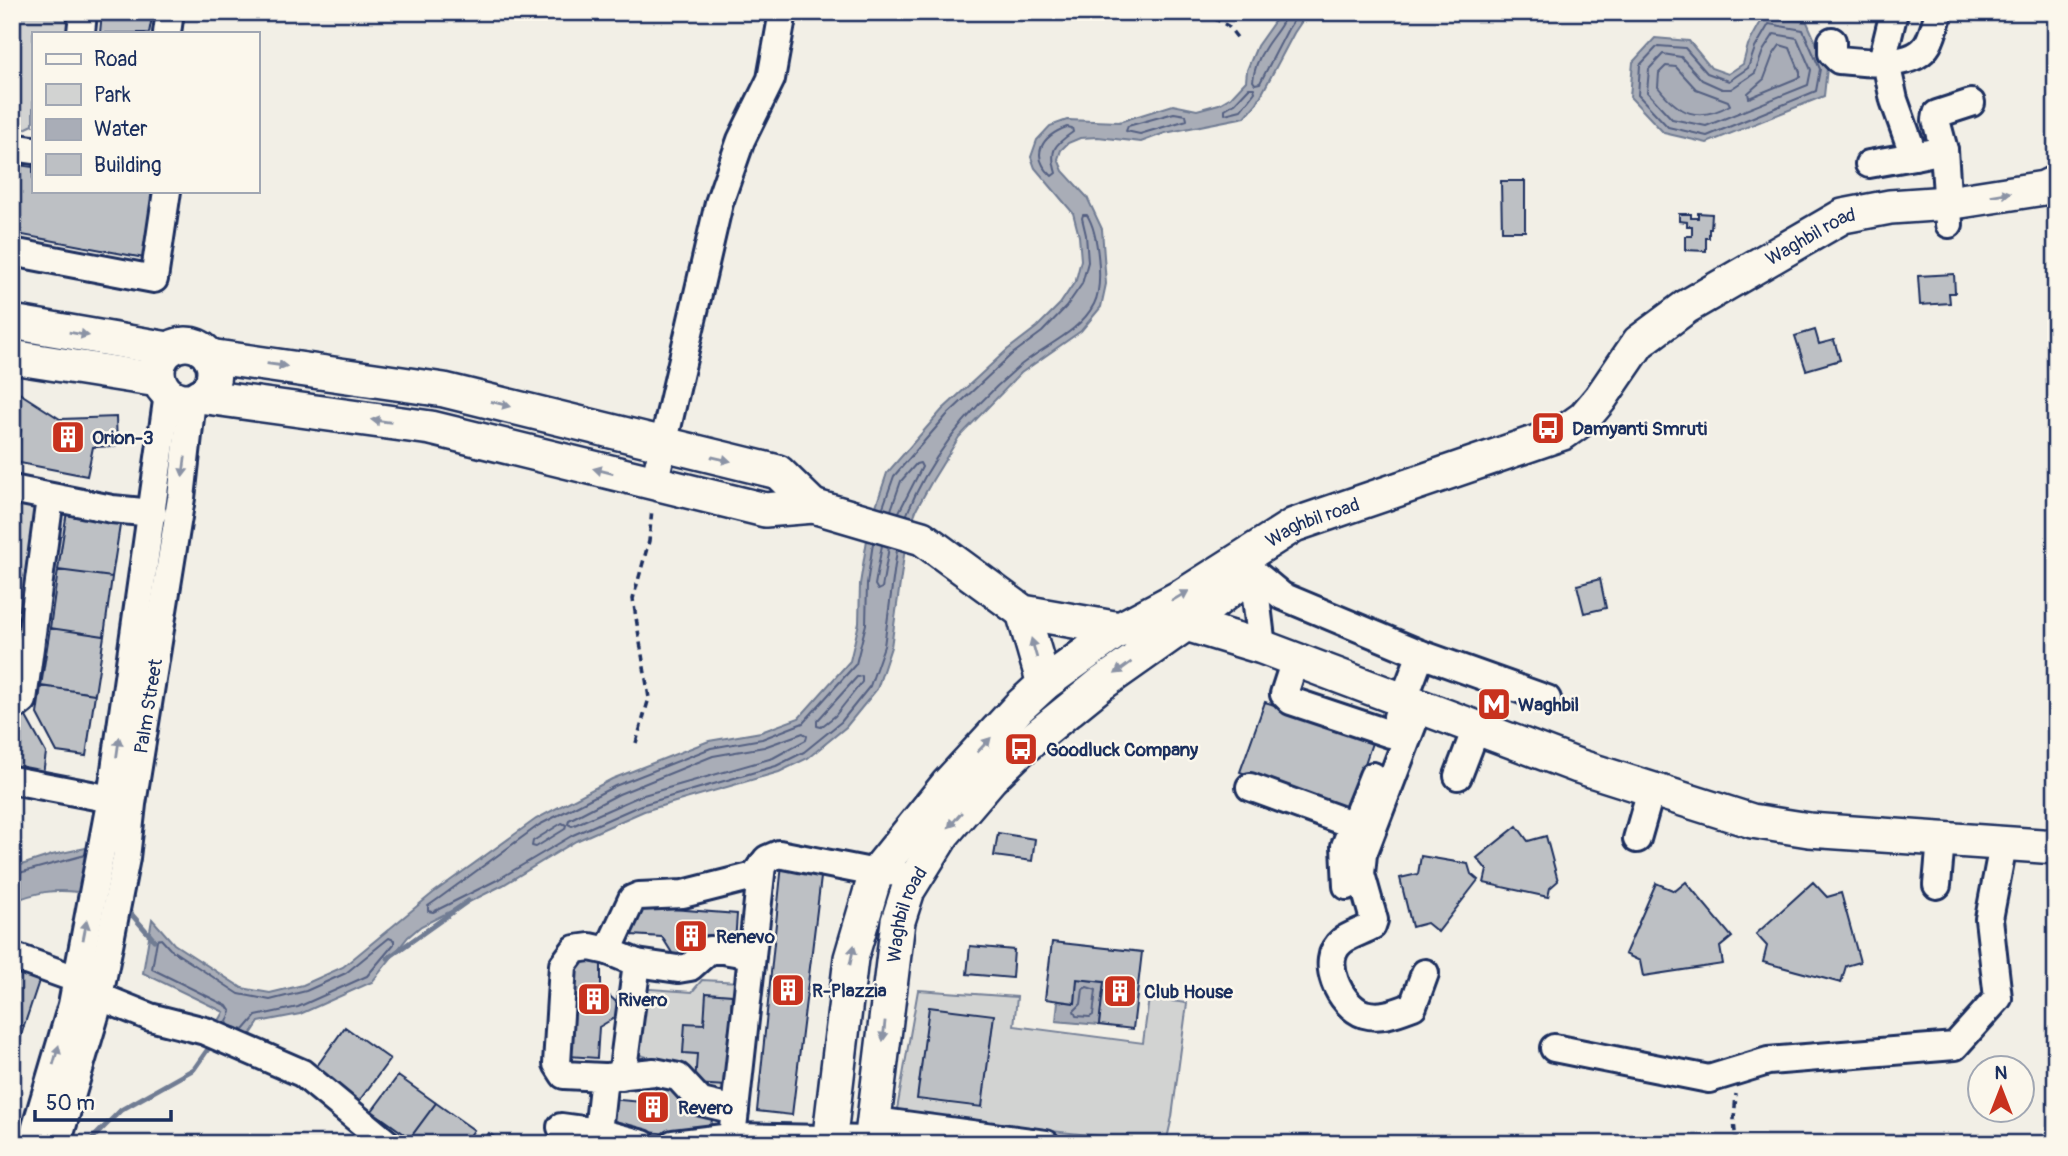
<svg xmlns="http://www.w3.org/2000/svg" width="2068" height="1156" font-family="Pangolin,sans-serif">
	<rect width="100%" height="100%" fill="#f2efe6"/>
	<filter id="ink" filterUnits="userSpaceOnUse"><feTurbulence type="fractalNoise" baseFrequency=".0143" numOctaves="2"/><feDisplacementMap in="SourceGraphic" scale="14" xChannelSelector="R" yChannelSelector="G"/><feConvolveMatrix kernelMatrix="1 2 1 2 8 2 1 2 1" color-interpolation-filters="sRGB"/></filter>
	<g filter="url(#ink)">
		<path fill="#d2d3d2" stroke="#768198" stroke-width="2" d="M12,12H74L71,33H33V125L12,135Z
			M12,502L45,508L12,692Z
			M702,980L740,982L730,1093L692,1088L667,1063L637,1054V988L692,992Z
			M918,990L1017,997L1014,1026L1143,1043L1149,998L1187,1003L1172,1117L1166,1143L896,1115Z"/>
		<path fill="#a9adb7" stroke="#707b93" stroke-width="2" d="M1281,12H1308L1294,33L1257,103L1245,117L1165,133L1141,142L1098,137L1080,138L1068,143L1061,150L1058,159L1063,171L1087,197L1102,229L1106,284L1101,307L1081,331L1021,373L959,437L932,481L917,508L907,534L891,647L877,689L846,727L808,758L779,772L644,811L576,841L503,885L421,926L408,937L372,982L300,1014L259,1022L247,1040L215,1028L224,1012L143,973L152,919L174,944L242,988L270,993L303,985L343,967L433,893L536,819L612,779L709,741L761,732L799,718L850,661L859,623L860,584L869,527L887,473L942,410L1007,350L1037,327L1060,304L1076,280L1081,260L1079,236L1073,213L1035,168L1031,157L1037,140L1050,126L1067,120L1119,122L1173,105L1197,110L1219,104L1231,97L1246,81L1247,70L1257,46Z
			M1764,16L1807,22L1827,68L1824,96L1707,143L1664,133L1630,97L1633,62L1655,38L1689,41L1711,68L1728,74L1743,64L1748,45Z
			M100,845L89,911L78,892C52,889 37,892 12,902V868L52,855Z
			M1077,979L1104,982L1099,1025L1056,1021L1058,1001L1075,1003Z"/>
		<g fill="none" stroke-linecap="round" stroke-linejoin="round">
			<path stroke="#546182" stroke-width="2" d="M1286,12C1284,25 1272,36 1265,48C1259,57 1254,70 1253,81L1255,84L1260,83L1288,29L1299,12
				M1769,24L1803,30L1820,69L1816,91L1707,136L1668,127L1638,95L1640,65L1658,46L1685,48L1707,73L1729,81L1748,68L1755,48Z
				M1774,34L1797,38L1811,70L1808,85L1706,126L1672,119L1647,92L1649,69L1663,54L1681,57L1702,80L1722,89H1731L1755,73L1763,51Z
				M1780,45L1790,48L1800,72V77L1749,98L1748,93L1764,79L1773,55Z
				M1666,66L1676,67L1696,89L1728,101L1730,105C1698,123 1679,114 1658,87L1659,73Z
				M1249,88H1254L1255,92L1241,110L1225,114V109L1235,103Z
				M1174,113L1186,115L1187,120L1140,134L1126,131L1128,126Z
				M1067,127L1072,128L1073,132C1054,145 1049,150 1056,173L1052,176C1029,155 1042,136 1067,127Z
				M883,507L894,476L947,415L1011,355L1042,332L1066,307L1082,284L1088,262L1086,235L1082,218L1083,215H1087C1098,232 1104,285 1094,304C1079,334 1040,347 1016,369C971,408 929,458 907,514
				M891,510L901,481L916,464L920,463L922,467L899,512
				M873,543L867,584L866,624L856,664L803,723L762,739L711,748L615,786L539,825L438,899L428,906V911L433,912L499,879L573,835L641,805L776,766L804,752L841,722L870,686L884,646L897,550
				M882,545L875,585L878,590L882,588L889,547
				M862,676V682L835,716L821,727L817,726V721L857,677Z
				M803,733L807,736L806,740L773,758L640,796L572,826L568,824L569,820L619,794L713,756L764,747Z
				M562,823L566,825L565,829L536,847L532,846L533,841Z
				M12,875L85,855
				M1087,987L1096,990L1093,1015L1090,1017L1076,1016L1074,1011L1081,1004L1083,989Z
				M229,1025L227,1022L231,1012L227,1006L152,969L157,940L161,939L170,949L239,994L270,1000L306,991L346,973L389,938L394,940V944L367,976L298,1007L256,1016L244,1030L230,1026"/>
			<path stroke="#707b93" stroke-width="5" d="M126,908L154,940
				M388,958L468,901
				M87,1144L121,1110L194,1069L213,1042"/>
		</g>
		<path fill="#bdc0c4" stroke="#1b2f5e" stroke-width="2" d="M102,12H153L149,33H100Z
			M12,164L33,167V191H156L144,258L12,233Z
			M1501,181H1525V231H1502Z
			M1698,213L1712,214L1711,229H1709V238H1706V251L1685,250V236H1692V226H1687V222L1679,221V214H1691V218H1698Z
			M1954,274L1955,293H1949L1950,303L1920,305L1918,276Z
			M1815,330L1819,344L1834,340L1840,360L1806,370L1795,336Z
			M13,389L60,419L116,417L117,446L93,447L87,476L15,462L21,429L12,423Z
			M67,511L121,519L112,577L58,570Z
			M58,570L112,577L104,636L50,628Z
			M1600,579L1606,608L1584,613L1577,585Z
			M50,628L104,636L95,694L41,686Z
			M41,686L95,694L86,756L57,752L37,714Z
			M1265,702L1374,737L1349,811L1240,772Z
			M12,713L25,715L46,753L43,774L12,770Z
			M1517,826L1528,841L1546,836L1558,881L1550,888L1548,897L1484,883L1487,870L1477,858Z
			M998,833L1035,839L1032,861L994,856Z
			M1421,856L1468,864L1471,874L1478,880L1438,932L1427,923L1412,927L1400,878L1418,874Z
			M782,864L822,869L792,1115L757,1111Z
			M1686,882L1732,937L1720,947L1723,964L1643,976L1640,961L1625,954L1656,883L1675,891Z
			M1813,882L1827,897L1841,893L1860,962L1846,966L1841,983L1763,962L1767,946L1756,934Z
			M634,906L737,914L735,943L679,964L662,937L632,935Z
			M1052,942L1142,952L1133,1029L1099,1025L1104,982L1077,979L1075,1003L1045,999Z
			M970,946L1014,950L1012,978L967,974Z
			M578,961L601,963V988L626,1011L599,1027L597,1058L568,1056Z
			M12,969L40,978L24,1026L12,1022Z
			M706,993L732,995L726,1086L695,1084L697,1054L683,1053L685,1023L704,1024Z
			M929,1007L994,1015L982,1107L917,1099Z
			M12,1022L24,1026L12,1065Z
			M345,1027L390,1059L356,1105L312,1073Z
			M398,1076L436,1103L410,1138L372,1111Z
			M666,1079L682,1105L713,1109L710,1138L607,1128L609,1099L642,1102Z
			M436,1103L474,1130L464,1144H418L410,1138Z
			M489,1133L504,1144H481Z"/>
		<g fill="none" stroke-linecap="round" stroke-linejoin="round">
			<g stroke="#1b2f5e" stroke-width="32">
				<g id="minor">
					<path d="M1894,12L1884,53L1894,100L1914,156L1944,150L1949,224"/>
					<path d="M81,33L83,12"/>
					<path d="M167,33L170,12"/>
					<path d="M1832,41V53L1839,60C1864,62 1913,70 1928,44C1933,35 1936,22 1939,12"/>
					<path d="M12,147L33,150"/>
					<path d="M1944,150L1936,120L1937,114L1971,103"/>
					<path d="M1869,164L1914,156"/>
					<path d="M12,252L154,279L167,191"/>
					<path d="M654,484L719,203L741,140L771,79L783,12"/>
					<path d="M12,489L112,509L153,513"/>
					<path d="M1242,556L1253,572L1282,596L1421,654L1547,699"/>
					<path d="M1253,572L1262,647"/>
					<path d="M1295,660L1284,694L1291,701L1390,734"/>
					<path d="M12,703L18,704L23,700L50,498"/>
					<path d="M1419,708L1363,854L1361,874L1374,920L1372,926C1363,931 1350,935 1342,941C1318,960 1340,1006 1364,1014C1381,1019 1397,1012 1413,1006L1425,973"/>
					<path d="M1397,717L1421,654"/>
					<path d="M1458,776L1476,729"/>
					<path d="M12,780L127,802"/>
					<path d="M1250,787L1354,825"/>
					<path d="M1637,839L1651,790"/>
					<path d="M1937,885L1941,839"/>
					<path d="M1347,886L1345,846L1373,776"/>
					<path d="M608,951L637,963L622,1076"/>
					<path d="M12,956L76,979L98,996L150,1017L205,1031L302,1073L388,1144"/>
					<path d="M637,963L678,969L690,967L709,950H723L752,955"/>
					<path d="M1554,1048L1709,1079L1768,1061L1955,1046L1998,998L1989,919L2003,845"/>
					<path d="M607,1077L654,1072L678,1077L701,1102L735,1110"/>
					<path d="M875,1121L1046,1144"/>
					<path d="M561,1127L598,1132"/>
					<path d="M732,1137L762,865"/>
					<path d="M31,1144L72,1005L111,798L168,394"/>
					<path id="s1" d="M57,1144L96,1012L126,858L132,804L181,498L192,399"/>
					<path d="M643,1144L598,1132L604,1077L564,1075L557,1064L563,965L575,949L590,947L608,951L632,899L639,896L683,894L754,876L767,859L779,854L876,873L896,872"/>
					<path d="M673,1144L732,1137L871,1140"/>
				</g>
			</g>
			<g stroke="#1b2f5e" stroke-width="38">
				<g id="major">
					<path d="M12,322L168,349"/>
					<circle cx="186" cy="372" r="28"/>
					<path d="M209,356L444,390L778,472L813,506"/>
					<path d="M12,357L158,380"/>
					<path d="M199,396L431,428L765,510L813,506L922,538L1023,612L1131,631"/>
					<path d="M1023,612L1044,684"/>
					<path d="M1186,624L1262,647L1578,766L1752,821L1809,830L2056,847"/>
					<path id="s2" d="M829,1144L851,958L876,873L947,785L1019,707L1044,684L1120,629L1184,595L1294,525L1563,433L1584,418L1600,399L1639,342L1686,307L1843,216L1890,207L1948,203L2044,188L2056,182"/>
					<path id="s3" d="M871,1144L898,921L908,890L943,834L991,778L1021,749L1101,684L1186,624L1244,579"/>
				</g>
			</g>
			<path stroke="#1b2f5e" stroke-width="3.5" stroke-dasharray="7 5" stroke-linecap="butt" d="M1203,12L1228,26L1239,40
				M636,743L649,698L633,599L649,541L652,509
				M1736,1144L1734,1120L1736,1094"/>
			<use href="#minor" stroke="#fbf7ec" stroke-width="26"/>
			<use href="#major" stroke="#fbf7ec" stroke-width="33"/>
		</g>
		<defs><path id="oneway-solid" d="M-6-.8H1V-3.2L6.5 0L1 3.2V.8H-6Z" transform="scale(1.75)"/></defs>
		<g fill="#8b93a5">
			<use href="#oneway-solid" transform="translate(2001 194) rotate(-9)"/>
			<use href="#oneway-solid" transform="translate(79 334) rotate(10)"/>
			<use href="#oneway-solid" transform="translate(277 365) rotate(8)"/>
			<use href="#oneway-solid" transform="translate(501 404) rotate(14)"/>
			<use href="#oneway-solid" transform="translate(381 421) rotate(-172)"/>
			<use href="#oneway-solid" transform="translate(721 459) rotate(13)"/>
			<use href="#oneway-solid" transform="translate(184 467) rotate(97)"/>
			<use href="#oneway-solid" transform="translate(603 471) rotate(-166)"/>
			<use href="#oneway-solid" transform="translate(1180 596) rotate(-31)"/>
			<use href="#oneway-solid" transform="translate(1034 648) rotate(-106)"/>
			<use href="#oneway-solid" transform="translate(1123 668) rotate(144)"/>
			<use href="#oneway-solid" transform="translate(984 745) rotate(-47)"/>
			<use href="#oneway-solid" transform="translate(118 747) rotate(-82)"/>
			<use href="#oneway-solid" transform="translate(955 820) rotate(131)"/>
			<use href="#oneway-solid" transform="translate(85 930) rotate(-79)"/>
			<use href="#oneway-solid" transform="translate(852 955) rotate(-78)"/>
			<use href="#oneway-solid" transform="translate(884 1031) rotate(96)"/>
			<use href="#oneway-solid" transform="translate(56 1055) rotate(-74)"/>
		</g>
	</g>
	<defs>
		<g id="bus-square" transform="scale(1.75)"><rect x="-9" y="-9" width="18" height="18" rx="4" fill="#c8321e" stroke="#fbf7ec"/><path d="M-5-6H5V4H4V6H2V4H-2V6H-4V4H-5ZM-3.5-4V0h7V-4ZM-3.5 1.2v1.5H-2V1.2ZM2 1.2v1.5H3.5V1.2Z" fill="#fff"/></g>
		<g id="building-square" transform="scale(1.75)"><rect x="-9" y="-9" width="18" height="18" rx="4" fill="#c8321e" stroke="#fbf7ec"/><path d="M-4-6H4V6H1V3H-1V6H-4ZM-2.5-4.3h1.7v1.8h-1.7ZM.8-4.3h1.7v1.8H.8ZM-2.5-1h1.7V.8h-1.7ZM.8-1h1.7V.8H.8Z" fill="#fff"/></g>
		<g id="metro-square" transform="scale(1.75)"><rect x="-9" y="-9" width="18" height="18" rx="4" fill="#c8321e" stroke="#fbf7ec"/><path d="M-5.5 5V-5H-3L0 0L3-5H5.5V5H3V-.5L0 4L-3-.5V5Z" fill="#fff"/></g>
	</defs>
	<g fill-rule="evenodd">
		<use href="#bus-square" x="1548" y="428"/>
		<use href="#building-square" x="68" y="437"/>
		<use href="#metro-square" x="1494" y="704"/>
		<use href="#bus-square" x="1021" y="749"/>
		<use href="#building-square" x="691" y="936"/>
		<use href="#building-square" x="788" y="990"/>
		<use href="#building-square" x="1120" y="991"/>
		<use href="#building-square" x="594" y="999"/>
		<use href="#building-square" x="653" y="1107"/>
	</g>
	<g text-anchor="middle" stroke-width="5" stroke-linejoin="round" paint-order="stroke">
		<g font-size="19" fill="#1b2f5e" stroke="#fbf7ec">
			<text dy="7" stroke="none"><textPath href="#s2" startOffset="1432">Waghbil road</textPath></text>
			<text dy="7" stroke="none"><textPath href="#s2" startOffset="844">Waghbil road</textPath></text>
			<text dy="7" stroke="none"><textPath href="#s1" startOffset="448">Palm Street</textPath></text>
			<text dy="7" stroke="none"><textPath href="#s3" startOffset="233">Waghbil road</textPath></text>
		</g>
		<g font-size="19" font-weight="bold" fill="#1b2f5e" stroke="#fbf7ec" text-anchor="start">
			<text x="1572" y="435">Damyanti Smruti</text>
			<text x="92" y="444">Orion-3</text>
			<text x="1518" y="711">Waghbil</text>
			<text x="1046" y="756">Goodluck Company</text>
			<text x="716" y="943">Renevo</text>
			<text x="812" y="997">R-Plazzia</text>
			<text x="1144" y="998">Club House</text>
			<text x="618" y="1006">Rivero</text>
			<text x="678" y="1114">Revero</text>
		</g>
	</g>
	<rect width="2068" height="1156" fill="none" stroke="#fbf7ec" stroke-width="42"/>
	<rect x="21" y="21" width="2026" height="1114" fill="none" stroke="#1b2f5e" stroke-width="2.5" filter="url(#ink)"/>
	<rect x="32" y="32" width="228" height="161" fill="#fbf7ec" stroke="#a1a7b3" stroke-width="2"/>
	<rect x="46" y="54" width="35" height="10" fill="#fbf7ec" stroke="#a1a7b3" stroke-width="2"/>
	<text x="94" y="66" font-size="21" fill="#1b2f5e">Road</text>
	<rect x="46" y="84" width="35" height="21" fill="#d2d3d2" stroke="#a1a7b3" stroke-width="2"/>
	<text x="94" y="102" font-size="21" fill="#1b2f5e">Park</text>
	<rect x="46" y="119" width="35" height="21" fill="#a9adb7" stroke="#a1a7b3" stroke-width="2"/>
	<text x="94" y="136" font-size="21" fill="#1b2f5e">Water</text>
	<rect x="46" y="154" width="35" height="21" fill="#bdc0c4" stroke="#a1a7b3" stroke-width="2"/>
	<text x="94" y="172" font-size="21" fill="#1b2f5e">Building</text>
	<g transform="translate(2001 1089)"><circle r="33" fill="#fbf7ec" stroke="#a1a7b3" stroke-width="2"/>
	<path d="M0-5L12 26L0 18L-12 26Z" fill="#c8321e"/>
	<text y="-10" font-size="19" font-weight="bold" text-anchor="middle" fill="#1b2f5e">N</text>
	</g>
	<path d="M35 1110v10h136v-10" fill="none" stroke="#1b2f5e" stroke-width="3.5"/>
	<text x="46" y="1110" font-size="21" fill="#1b2f5e" stroke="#fbf7ec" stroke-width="5" paint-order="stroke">50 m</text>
</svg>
